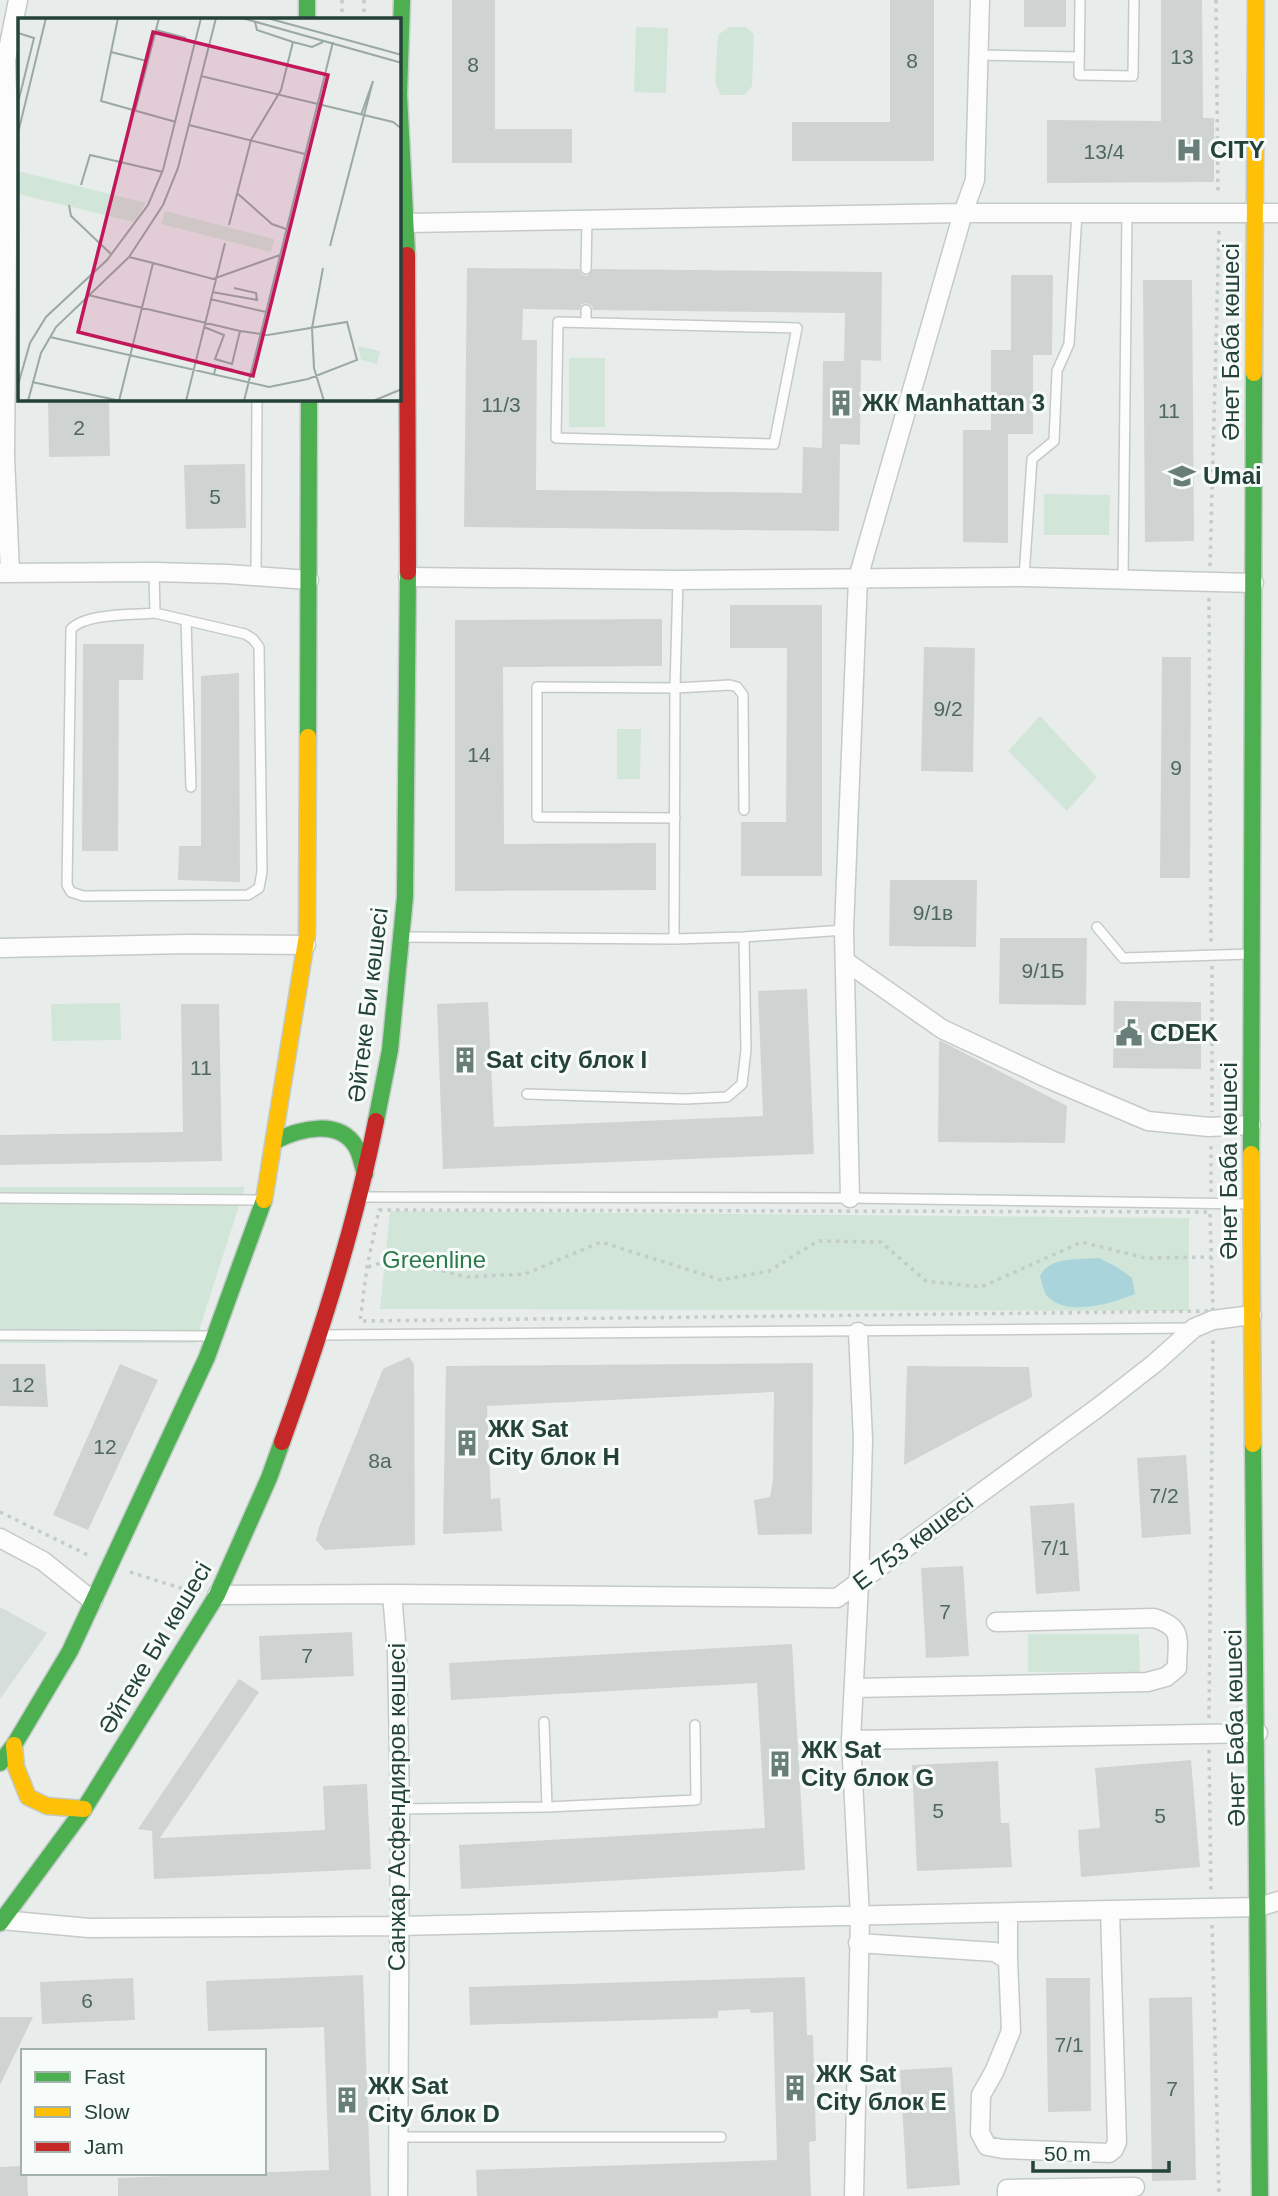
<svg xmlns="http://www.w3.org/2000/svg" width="1278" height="2196" font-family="Arial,sans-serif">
	<rect width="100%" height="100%" fill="#e8edeb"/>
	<path fill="#d6dedb" d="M0,1607L47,1633L0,1699Z"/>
	<path fill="#d1e6d8" d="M636,27L668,28L666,93L634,92Z
		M729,27H746L754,34L752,86L745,95H721L715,83L718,35Z
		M569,358H605V427H569Z
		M1044,494L1110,495L1109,535H1044Z
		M1040,716L1097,777L1067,811L1008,751Z
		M617,729H641L640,779H617Z
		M120,1003L121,1040L52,1041L51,1004Z
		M0,1187H245L195,1343H0Z
		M390,1211L1189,1218V1311L380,1309Z
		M1028,1634H1139L1140,1672H1028Z"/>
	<path fill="#a9d4db" d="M1099,1258L1117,1267L1132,1278L1135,1294C1114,1303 1067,1317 1048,1297C1044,1293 1042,1282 1040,1276C1050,1256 1078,1260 1099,1258Z"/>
	<path fill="#cfd4d2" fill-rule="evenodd" d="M452,0H495V129H572V163H452Z
		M890,0H934V161H792V122H890Z
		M1024,0H1066V27H1024Z
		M1161,0H1202L1203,118H1214V182L1047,183V120L1161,121Z
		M467,268L579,269L582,275L587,276L593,269L882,272L881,361L861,360L860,445L840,444L839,531L464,527ZM587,303L592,306L593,310L845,313L844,361H823L822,448L803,447L802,493L536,490L537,340H522L523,309L579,310L582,304Z
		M1011,275H1053L1052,355H1033V434H1008V543L963,542V430H991V350H1011Z
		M1143,280H1192L1194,541L1145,542Z
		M48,399H109L110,456L49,457Z
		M245,464L246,528L186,529L184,465Z
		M730,605H822V876H741V822H786L787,648H730Z
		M662,619V666L503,667L504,844L656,843V890L455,891V620Z
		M83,644H144L143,680H119L118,851H82Z
		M924,647L975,648L973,772L921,771Z
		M1162,657H1191L1190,878H1160Z
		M239,673L240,882L178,880L179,846H201V676Z
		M890,880H977L976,947L889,946Z
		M1000,938H1087L1086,1005L999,1004Z
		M807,989L814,1154L443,1169L437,1004L488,1002L494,1127L763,1116L758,991Z
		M1114,1001L1201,1002V1069L1113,1068Z
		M181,1004H219L222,1161L0,1165V1135L183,1132Z
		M939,1040L1067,1106L1065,1143L938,1142Z
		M409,1357L414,1364L415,1545L325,1550L316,1540L319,1527L383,1369Z
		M813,1363L812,1534L758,1535L754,1500L770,1497L773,1480L774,1392L487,1406L491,1499L500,1498L502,1531L443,1534L446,1366Z
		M0,1364H45L48,1407L0,1406Z
		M120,1364L158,1380L88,1530L53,1515Z
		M907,1366L1029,1367L1032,1397L904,1465Z
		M1186,1455L1191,1534L1142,1538L1137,1458Z
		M1074,1503L1080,1591L1036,1594L1030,1506Z
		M963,1566L969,1656L926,1658L921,1568Z
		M352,1632L354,1676L261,1680L259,1636Z
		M792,1644L805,1870L461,1889L459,1845L765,1828L757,1683L451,1700L449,1663Z
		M239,1679L259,1692L160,1838L325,1830L323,1786L367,1784L371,1869L154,1879L152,1831L138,1829Z
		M1191,1760L1200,1867L1081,1877L1078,1830L1100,1828L1095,1768Z
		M998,1761L1001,1823H1009L1012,1867L917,1871L912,1765Z
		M363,1975L371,2196H118V2178L329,2170L324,2027L208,2031L206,1981Z
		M805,1977L807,2035H813L816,2141L809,2142L811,2196H477L476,2170L777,2160L773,2012L751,2013L750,2009L718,2011V2018L470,2025L469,1987Z
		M133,1978L135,2020L42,2024L40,1982Z
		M1046,1978H1090L1091,2111L1048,2112Z
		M1192,1997L1196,2180L1152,2181L1149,1998Z
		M0,2017H33L0,2085Z
		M952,2067L960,2185L907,2189L900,2070Z
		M23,2166V2173H27L28,2196H0V2167Z"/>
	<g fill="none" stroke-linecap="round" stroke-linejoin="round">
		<g stroke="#c5cac8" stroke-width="12">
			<path id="lane" d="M1080,0L1079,75L1133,76L1134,0
				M979,55L1079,57
				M586,269L587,219
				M558,322L797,328L774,444L556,438Z
				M586,322V310
				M154,572L155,613
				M256,577L257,399
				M1024,577L1032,459L1054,441L1057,371L1069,344L1077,213
				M1123,580L1127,213
				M155,613L245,634L253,639L259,647L262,872L259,888L248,895L83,896L71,892L67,885L71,629C86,613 132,615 155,613Z
				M186,620L191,787
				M675,818L537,817V687L675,688L730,685L737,687L743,695L744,810
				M1097,927L1123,958L1250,954
				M401,937L674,939L675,688L678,580
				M674,939L744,937L844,930
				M527,1094L685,1099L727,1097L742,1084L746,1050L744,937
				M360,1197L850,1198L1249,1204
				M0,1198L261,1200
				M0,1335L212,1336
				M321,1335L1192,1328
				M544,1722L547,1807
				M400,1809L547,1807L696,1800L695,1725
				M398,2137H721"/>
		</g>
		<g stroke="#c5cac8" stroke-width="21">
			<path id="street" d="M407,223L963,213H1278
				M0,573L154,572L227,574L309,580
				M10,573L5,456L8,126L6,60L18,0
				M408,577L678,580L1024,577L1254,583
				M0,948L187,944L306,945
				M845,961L942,1029L1051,1080L1148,1121L1209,1127L1251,1125
				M850,1198L844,930L858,578L963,213L975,180L980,0
				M0,1538L43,1561L93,1601
				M392,1594L837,1598L1100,1406L1155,1363L1194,1328L1213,1320L1252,1315
				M217,1595L392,1594L397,1653L400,1809L398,2196
				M854,1688L1147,1682L1166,1677L1177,1668C1177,1640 1185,1628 1154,1618L996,1622
				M851,1740L1258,1733
				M1110,1910L1259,1907L1278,1901
				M1008,1913V1960
				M2,1920L89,1928L398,1926L1110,1910L1117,2142L1114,2149L1109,2153L1003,2149L987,2146L980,2133L981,2095L994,2072L1011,2031L1008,1960L995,1952L858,1943
				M854,2196L860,1917L851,1740L859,1584L863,1440L858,1332
				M1007,2196V2189L1135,2187"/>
		</g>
		<g stroke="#c3cbc8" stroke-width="19">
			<path id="fast" d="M307,0V19
				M402,0L399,95L407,255
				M308,737L309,399
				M376,1121L390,1050L405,897L408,572
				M275,1141C299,1129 339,1118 356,1147C361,1155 362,1165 365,1174
				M1251,1154L1254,373
				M1253,1444L1260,2196
				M0,1763L14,1745L70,1651L207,1357L264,1200
				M0,1923L84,1809L217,1595L269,1478L282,1442"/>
		</g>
		<g stroke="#c3cbc8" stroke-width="19">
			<path id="slow" d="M1254,373L1256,0
				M1251,1154L1253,1444
				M264,1200L307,935L308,737
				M14,1745L16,1767L28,1797L47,1806L84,1809"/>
		</g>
		<g stroke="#c3cbc8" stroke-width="19">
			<path id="jam" d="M407,255L408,572
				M282,1442C320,1337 354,1231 376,1121"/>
		</g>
		<path stroke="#c3ccca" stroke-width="3.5" stroke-dasharray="3.5 5" stroke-linecap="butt" d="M342,0V19
			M364,0V19
			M1216,0L1218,195
			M1210,566L1219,231
			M1209,598L1211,944
			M1212,966V1112
			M1211,1192V1144
			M379,1210L1210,1212L1213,1311L360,1321L367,1267Z
			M368,1267L393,1259L467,1277L525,1274L601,1242L721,1280L769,1271L818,1241L881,1242L926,1281L981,1287L1082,1242L1145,1258L1211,1257
			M0,1512L90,1556
			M130,1572L196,1593
			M1209,1718L1213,1337
			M1209,1750L1211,1893
			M1212,1925L1219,2196"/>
		<use href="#lane" stroke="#fcfcfc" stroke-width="9"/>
		<use href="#street" stroke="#fcfcfc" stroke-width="18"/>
		<use href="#fast" stroke="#4caf50" stroke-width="16"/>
		<use href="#slow" stroke="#ffc107" stroke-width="16"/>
		<use href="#jam" stroke="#c62828" stroke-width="16"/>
	</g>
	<defs>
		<g id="hospital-bare" transform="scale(2.1)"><path d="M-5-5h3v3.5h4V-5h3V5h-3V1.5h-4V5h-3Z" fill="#697e78" stroke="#f7fbf9" stroke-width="2.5" paint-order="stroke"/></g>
		<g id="building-bare" transform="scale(2.1)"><path d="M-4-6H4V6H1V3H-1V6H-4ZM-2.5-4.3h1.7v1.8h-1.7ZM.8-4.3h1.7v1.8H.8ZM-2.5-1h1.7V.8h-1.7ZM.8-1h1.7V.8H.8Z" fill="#697e78" stroke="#f7fbf9" stroke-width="2.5" paint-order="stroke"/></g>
		<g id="school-bare" transform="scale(2.1)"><path d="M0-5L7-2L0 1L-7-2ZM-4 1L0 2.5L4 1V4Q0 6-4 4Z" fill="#697e78" stroke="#f7fbf9" stroke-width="2.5" paint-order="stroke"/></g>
		<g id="civic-bare" transform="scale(2.1)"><path d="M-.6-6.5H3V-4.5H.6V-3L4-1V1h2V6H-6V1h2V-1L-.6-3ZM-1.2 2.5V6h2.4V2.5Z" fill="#697e78" stroke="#f7fbf9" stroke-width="2.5" paint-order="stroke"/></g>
	</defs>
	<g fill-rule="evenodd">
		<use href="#hospital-bare" x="1189" y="150"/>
		<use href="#building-bare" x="841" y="403"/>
		<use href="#school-bare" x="1182" y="476"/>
		<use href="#civic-bare" x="1129" y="1033"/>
		<use href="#building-bare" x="465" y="1060"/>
		<use href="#building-bare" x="467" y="1443"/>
		<use href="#building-bare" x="780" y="1764"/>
		<use href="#building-bare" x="795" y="2088"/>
		<use href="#building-bare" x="347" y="2100"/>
	</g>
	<g text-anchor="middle" stroke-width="6" stroke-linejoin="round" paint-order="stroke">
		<g font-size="21" fill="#506761">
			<text x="1182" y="64">13</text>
			<text x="912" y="68">8</text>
			<text x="473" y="72">8</text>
			<text x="1104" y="159">13/4</text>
			<text x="501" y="412">11/3</text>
			<text x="1169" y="418">11</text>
			<text x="79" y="435">2</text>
			<text x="215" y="504">5</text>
			<text x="948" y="716">9/2</text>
			<text x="479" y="762">14</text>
			<text x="1176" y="775">9</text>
			<text x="933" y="920">9/1в</text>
			<text x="1043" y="978">9/1Б</text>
			<text x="201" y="1075">11</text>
			<text x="23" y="1392">12</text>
			<text x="105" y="1454">12</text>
			<text x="380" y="1468">8а</text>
			<text x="1164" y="1503">7/2</text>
			<text x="1055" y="1555">7/1</text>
			<text x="945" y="1619">7</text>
			<text x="307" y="1663">7</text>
			<text x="938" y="1818">5</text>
			<text x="1160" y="1823">5</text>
			<text x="87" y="2008">6</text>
			<text x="1069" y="2052">7/1</text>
			<text x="1172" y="2096">7</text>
		</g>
		<g font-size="24" font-weight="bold" fill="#24423a" stroke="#f7fbf9" text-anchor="start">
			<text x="1210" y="158">CITY</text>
			<text x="862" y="411">ЖК Manhattan 3</text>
			<text x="1203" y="484">Umai</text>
			<text x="1150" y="1041">CDEK</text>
			<text x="486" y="1068">Sat city блок I</text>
			<text x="488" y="1437">ЖК Sat<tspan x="488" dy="28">City блок H</tspan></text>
			<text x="801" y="1758">ЖК Sat<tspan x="801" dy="28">City блок G</tspan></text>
			<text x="816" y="2082">ЖК Sat<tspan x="816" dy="28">City блок E</tspan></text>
			<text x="368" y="2094">ЖК Sat<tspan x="368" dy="28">City блок D</tspan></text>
		</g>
		<g font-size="24" fill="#24423a" stroke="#f7fbf9">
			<text transform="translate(1231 342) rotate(-90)" y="8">Әнет Баба көшесі</text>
			<text transform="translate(368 1005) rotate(-83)" y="8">Әйтеке Би көшесі</text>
			<text transform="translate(1229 1161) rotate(-90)" y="8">Әнет Баба көшесі</text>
			<text transform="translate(913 1542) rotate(-37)" y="8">Е 753 көшесі</text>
			<text transform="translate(155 1648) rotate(-59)" y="8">Әйтеке Би көшесі</text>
			<text transform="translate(1235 1728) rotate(-91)" y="8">Әнет Баба көшесі</text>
			<text transform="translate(397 1807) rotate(-90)" y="8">Санжар Асфендияров көшесі</text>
		</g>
		<g font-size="24" fill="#2d7a4b" stroke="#f7fbf9">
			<text x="434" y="1268">Greenline</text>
		</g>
	</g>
	<g transform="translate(18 18)">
		<rect width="383" height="383" fill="#e8edeb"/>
		<path d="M0,153L128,185L116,204L0,176ZM147,193L256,221L253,234L143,206ZM340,328L362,333L359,346L343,342Z" fill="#d1e6d8"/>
		<path fill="none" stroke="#9aa9a4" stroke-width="2" d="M100,0L83,83L158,104M141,0L138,12L168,20M224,0L384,45M249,0L384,37M237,4L239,12L275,24L294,29L305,24M0,15L16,20L0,85M93,34L129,43M183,58L375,104L384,111M117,93L138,12M171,107L287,136M0,115L28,0M63,167L72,137L145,154M219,175L254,206L268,211M51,187L53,198L93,236M211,207L233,122L263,72L275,24M312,228L355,63L343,97M135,245L195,261L262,237M305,250L294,310L296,350L306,383M194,274L239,282L238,275L216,270M70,277L222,313L214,346L197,341L206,317L186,309M192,281L248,294M32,319L251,369L290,361L339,342L329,304L250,317L222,313M196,356L198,348L216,352M14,364L103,383M0,367L12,325L28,299L89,242L130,187L145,152L183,0M10,383L23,335L38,309L111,239L145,187L160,150L198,0M101,383L135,245L111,239M168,383L207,225M226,383L315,24M355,383L384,371"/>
		<path fill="#c2185b" fill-opacity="0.15" stroke="#c2185b" stroke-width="3.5" d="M135,14L310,57L235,358L60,314Z"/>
		<rect width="383" height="383" fill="none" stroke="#24423a" stroke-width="3.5"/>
	</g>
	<rect x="21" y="2049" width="245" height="126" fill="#f7fbf9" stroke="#a3b1ad" stroke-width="2"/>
	<rect x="35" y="2072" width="35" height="10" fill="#4caf50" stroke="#a3b1ad" stroke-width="2"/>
	<text x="84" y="2084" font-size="21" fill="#24423a">Fast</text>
	<rect x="35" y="2107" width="35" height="10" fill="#ffc107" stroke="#a3b1ad" stroke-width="2"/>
	<text x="84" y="2119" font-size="21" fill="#24423a">Slow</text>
	<rect x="35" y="2142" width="35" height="10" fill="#c62828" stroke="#a3b1ad" stroke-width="2"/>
	<text x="84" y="2154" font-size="21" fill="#24423a">Jam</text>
	<path d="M1033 2161v10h136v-10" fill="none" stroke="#24423a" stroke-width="3.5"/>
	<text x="1044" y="2161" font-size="21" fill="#24423a" stroke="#f7fbf9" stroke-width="5" paint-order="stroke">50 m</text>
</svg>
